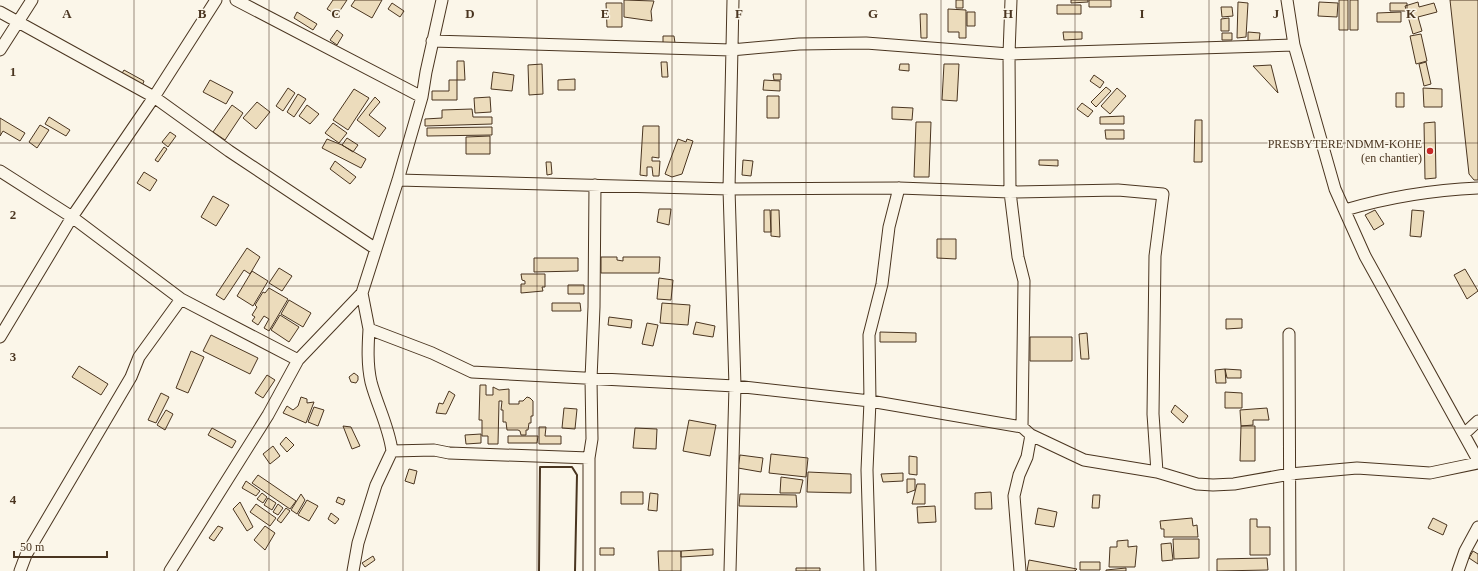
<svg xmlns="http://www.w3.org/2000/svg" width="1478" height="571" font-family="'Times New Roman',serif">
	<rect width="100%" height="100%" fill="#fbf6e9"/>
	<path fill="#ecdcbc" stroke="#4a3520" d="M333,0H347L337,15L327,9Z
		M355,0H382L372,18L351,6Z
		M624,0L654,1L651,11L652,21L624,17Z
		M956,0H963V8H956Z
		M1071,0H1088V2L1071,3Z
		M1089,0H1111V7H1089Z
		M1339,0H1348V30H1339Z
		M1350,0H1358V30H1350Z
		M1450,0H1478V180H1474L1469,174Z
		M1238,2L1248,3L1246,37L1237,38Z
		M1319,2L1338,3L1337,17L1318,16Z
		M1418,2L1419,7L1434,3L1437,12L1418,17L1422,31L1413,34L1405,6Z
		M392,3L404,11L400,17L388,9Z
		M606,3H622V27H607Z
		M1390,3H1407V11H1390Z
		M1057,5H1081V14H1057Z
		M1221,7H1232L1233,16L1222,17Z
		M948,9L966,10V38H959V32H948Z
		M297,12L317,24L313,30L294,18Z
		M967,12H975V26H967Z
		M1401,12V22H1377V13Z
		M920,14H927V38H921Z
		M1229,18V31H1221V19Z
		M337,30L343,35L337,45L330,40Z
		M1063,32H1082V39L1064,40Z
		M1248,32L1260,33L1259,42L1248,41Z
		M1222,33H1232V40H1222Z
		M1421,34L1427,61L1416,64L1410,36Z
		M663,36H674L675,43H663Z
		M457,61H464L465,80H457Z
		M661,62H667L668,77H662Z
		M1426,62L1431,84L1424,86L1419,64Z
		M542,64L543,94L529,95L528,65Z
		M900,64H909V71L899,70Z
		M944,64H959L957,101L942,100Z
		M1271,65L1278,93L1253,66Z
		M124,70L144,81L142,86L121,75Z
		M493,72L514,75L512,91L491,89Z
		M773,74H781V80H774Z
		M1094,75L1104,82L1100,88L1090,81Z
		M575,79V90H558V80Z
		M210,80L233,92L226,104L203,92Z
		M449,80H457V100H432V91H449Z
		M764,80L780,81V91L763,90Z
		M1106,87L1111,91L1096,107L1091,102Z
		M288,88L295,93L283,111L276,106Z
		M1117,88L1126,96L1110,114L1101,106Z
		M1423,88L1442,89V107H1424Z
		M354,89L369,98L348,130L333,120Z
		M1396,93H1404V107H1396Z
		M298,94L306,99L294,117L287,112Z
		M767,96H779V118H767Z
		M375,97L380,102L369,115L386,128L379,137L357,120Z
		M490,97L491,112L475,113L474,98Z
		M257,102L270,112L256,129L243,118Z
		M1082,103L1093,111L1088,117L1077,109Z
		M232,105L243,113L225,140L213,132Z
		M307,105L319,114L310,124L299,116Z
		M892,107L913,108L912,120L892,119Z
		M472,109L473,117H492V124L425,126V119L442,118V110Z
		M1124,116V124H1100V117Z
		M49,117L70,130L66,136L45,124Z
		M0,118L25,133L20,141L3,131L0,136Z
		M1195,120H1202V162H1194Z
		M916,122H931L929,177H914Z
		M1435,122L1436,178L1425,179L1424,123Z
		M333,123L347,133L339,143L325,133Z
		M40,125L49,130L37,148L29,142Z
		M643,126H659V158L652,157V161H660L659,176H653L652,167H647V176L640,175Z
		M492,127V135L427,136V128Z
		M1105,130H1124V139H1106Z
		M170,132L176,136L168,147L162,142Z
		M490,136V154H466V137Z
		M347,138L358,145L353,152L342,145Z
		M327,139L342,145L366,159L361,168L322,148Z
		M678,139L686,142L687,139L693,141L682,174L672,177L665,174Z
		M164,147L167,149L158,162L155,160Z
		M743,160L753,161L751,176L742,175Z
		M1039,160H1058V166L1039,165Z
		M335,161L356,177L350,184L330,169Z
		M546,162H551L552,174L547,175Z
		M144,172L157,180L150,191L137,183Z
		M213,196L229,205L216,226L201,217Z
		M659,209H671L669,225L657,222Z
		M764,210H770L771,232H764Z
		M771,210H779L780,237L771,236Z
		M1375,210L1384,224L1374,230L1365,215Z
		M1412,210L1424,211L1421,237L1410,236Z
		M937,239H956V259L937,258Z
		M247,248L260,257L250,274L244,270L224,300L216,295Z
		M601,257H617V260L623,261V257H660L659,273H601Z
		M534,258H578V271L534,272Z
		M279,268L292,276L282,291L269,283Z
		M1465,269L1478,291L1467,299L1454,275Z
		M252,271L268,281L253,306L237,296Z
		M521,274H545V287H542L543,291L521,293V284H525V281L522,280Z
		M659,278L673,280L671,300L657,299Z
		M568,285H584V294H568Z
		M269,288L288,299L269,331L264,328L269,319L264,316L258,325L252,321L255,317L252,315L257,307L255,305L263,292L265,293Z
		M289,300L311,313L303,327L281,314Z
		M552,303H580L581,311H552Z
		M662,303L690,305L688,325L660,323Z
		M280,315L299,327L289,342L271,330Z
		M609,317L632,320L631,328L608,325Z
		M1226,319H1242V328L1226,329Z
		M696,322L715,326L713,337L693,334Z
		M647,323L658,325L653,346L642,344Z
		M880,332L916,333V342H880Z
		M1087,333L1089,359H1081L1079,334Z
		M211,335L258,358L250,374L203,351Z
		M1030,337H1072V361H1030Z
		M191,351L204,357L188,393L176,388Z
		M79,366L108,384L101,395L72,377Z
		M1225,369L1241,370V378H1227Z
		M1225,369L1226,383H1216L1215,370Z
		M354,373L358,376V380L356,383L351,382L349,377Z
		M267,375L275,380L263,398L255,393Z
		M480,385H486V395H493V387L499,390L509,389V404H519V401H523L527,397L530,398L533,401V416H531V423H529L528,430H526V435H521L520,431L518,430H507L506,422H503V410H501L502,401H499L498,444H488V436H482V420H479Z
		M449,391L455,395L446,414L436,413L439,403L443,404Z
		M1225,392L1242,393V408H1225Z
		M161,393L169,397L156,423L148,420Z
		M301,397L307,399V403L314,402L306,423L283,413L287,406L293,410L298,406Z
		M1175,405L1188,416L1183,423L1171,412Z
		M314,407L324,410L318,426L308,422Z
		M564,408L577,409L575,429L562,428Z
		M1267,408L1269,420H1253V425L1241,426L1240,410Z
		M166,410L173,414L165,430L157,425Z
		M689,420L716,425L710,456L683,451Z
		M343,426L351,427L360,446L352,449Z
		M1241,426H1255V461H1240Z
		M539,427H546L545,436H561V444H539Z
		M212,428L236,441L232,448L208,435Z
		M635,428L657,429L656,449L633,448Z
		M481,434V443L466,444L465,435Z
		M508,436H538L537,443H508Z
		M286,437L294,445L287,452L280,444Z
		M273,446L280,456L270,464L263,454Z
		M771,454L808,458L806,477L769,473Z
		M740,455L763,458L761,472L738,468Z
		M909,456L917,457V475L909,474Z
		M409,469L417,471L414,484L405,481Z
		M808,472L851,474V493L807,492Z
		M903,473V481L883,482L881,474Z
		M258,475L296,501L290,509L252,483Z
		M781,477L803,480L800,493H780Z
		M907,479H915V490L907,493Z
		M246,481L260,491L256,496L242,488Z
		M917,484H925V504H912Z
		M621,492H643V504H621Z
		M991,492L992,509H975V493Z
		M262,493L267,497L263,503L257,499Z
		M650,493L658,494L657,511L648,510Z
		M301,494L305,500L297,514L291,510Z
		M740,494L796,495L797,507L739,506Z
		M1093,495H1100L1099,508H1092Z
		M338,497L345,500L343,505L336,502Z
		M268,498L276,503L272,510L264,505Z
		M307,500L318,506L309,521L298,515Z
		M240,502L253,527L247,531L233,509Z
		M256,504L276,518L270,526L250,512Z
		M278,504L283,508L278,515L273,512Z
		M935,506L936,522L918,523L917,507Z
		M286,508L290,511L281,523L277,520Z
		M1038,508L1057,512L1054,527L1035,524Z
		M331,513L339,519L335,524L328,519Z
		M1192,518L1193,526L1197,525L1198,537H1164V529H1161L1160,521Z
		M1433,518L1447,525L1443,535L1428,528Z
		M1250,519H1257V527H1270V555H1250Z
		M218,526L223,528L214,541L209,538Z
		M265,526L275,533L265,550L254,540Z
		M1173,539H1199V558L1174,559Z
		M1128,540V547L1137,546L1135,567H1109L1110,547H1117V541Z
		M1171,543L1173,560L1162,561L1161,544Z
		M600,548H614V555H600Z
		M713,549V555L681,557V551Z
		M658,551H681V571H659Z
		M1473,551L1478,554V564L1469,558Z
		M373,556L375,560L365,567L362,563Z
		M1267,558L1268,570L1217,571V559Z
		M1029,560L1077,569L1075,571H1027Z
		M1080,562H1100V570H1080Z
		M796,568H820V571H796Z
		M1126,568V571H1106V570Z"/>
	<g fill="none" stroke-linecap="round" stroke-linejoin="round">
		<g stroke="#4a3520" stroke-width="13">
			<path id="minor" d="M236,0L422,97
				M1011,0L1009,54L1010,192L1018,257L1024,281L1022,427
				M1287,0L1294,45L1335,189L1365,256L1478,460
				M0,12L154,97L229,151L376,249
				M432,41L731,50L799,44L866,43L1009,54L1294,45
				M0,50L32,0
				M0,171L72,217L154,97L216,0
				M398,180L729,189L899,188L1010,192L1118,190L1163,194L1155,256L1153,414L1157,472
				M1345,210C1389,197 1432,190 1478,188
				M362,293L369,329L432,353L472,372L735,386L870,401L1022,427L1031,435L1084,460L1157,472L1197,484L1213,485L1234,484L1290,474L1357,468L1430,473L1478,463
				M369,329C368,346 367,364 371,382C377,405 389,427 392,451
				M1289,334L1290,571
				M0,337L72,217L181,299L298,360
				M1464,434L1478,421
				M20,571L26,555L131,377L139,357L181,299
				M170,571L268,415L298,360L362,293L398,180L422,97L426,72L442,0
				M353,571L358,543L376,485L392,451L434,450L449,453L589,458L592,439L591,379L594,307L595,185
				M589,571V458
				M730,571L735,386L729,189L733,0
				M870,571L867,470L870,401L869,335L882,284L889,227L899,188
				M1020,571L1014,496L1019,475L1027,457L1031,435
				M1458,571L1465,551L1478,527"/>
		</g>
		<use href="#minor" stroke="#fbf6e9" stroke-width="11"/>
		<path stroke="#4a3520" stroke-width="2" d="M539,571L540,467H572L577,475L575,571"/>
	</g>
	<path fill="none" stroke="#4a3520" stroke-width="1" stroke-opacity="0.55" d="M134,0V571M269,0V571M403,0V571M537,0V571M672,0V571M806,0V571M941,0V571M1075,0V571M1209,0V571M1344,0V571M0,143H1478M0,286H1478M0,428H1478"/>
	<circle fill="#c62828" stroke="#fbf6e9" stroke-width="1.5" cx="1430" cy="151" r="4"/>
	<g text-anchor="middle" stroke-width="3" stroke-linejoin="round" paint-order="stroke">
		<g font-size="12" fill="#4a3520" stroke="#fbf6e9" text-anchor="end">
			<text x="1422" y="148">PRESBYTERE NDMM-KOHE<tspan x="1422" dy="14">(en chantier)</tspan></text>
		</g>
	</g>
	<g font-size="13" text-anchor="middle" font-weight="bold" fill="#4a3520" stroke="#fbf6e9" stroke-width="3" stroke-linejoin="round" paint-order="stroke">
		<text x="67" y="18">A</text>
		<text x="202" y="18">B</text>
		<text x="336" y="18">C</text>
		<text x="470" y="18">D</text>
		<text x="605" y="18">E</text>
		<text x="739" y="18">F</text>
		<text x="873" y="18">G</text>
		<text x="1008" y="18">H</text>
		<text x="1142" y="18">I</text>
		<text x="1276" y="18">J</text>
		<text x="1411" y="18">K</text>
		<text x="13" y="76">1</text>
		<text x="13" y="219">2</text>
		<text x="13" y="361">3</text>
		<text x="13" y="504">4</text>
	</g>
	<path d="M14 551v6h93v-6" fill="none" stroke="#4a3520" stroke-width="2"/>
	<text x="20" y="551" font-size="12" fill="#4a3520" stroke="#fbf6e9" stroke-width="3" paint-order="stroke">50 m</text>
</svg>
